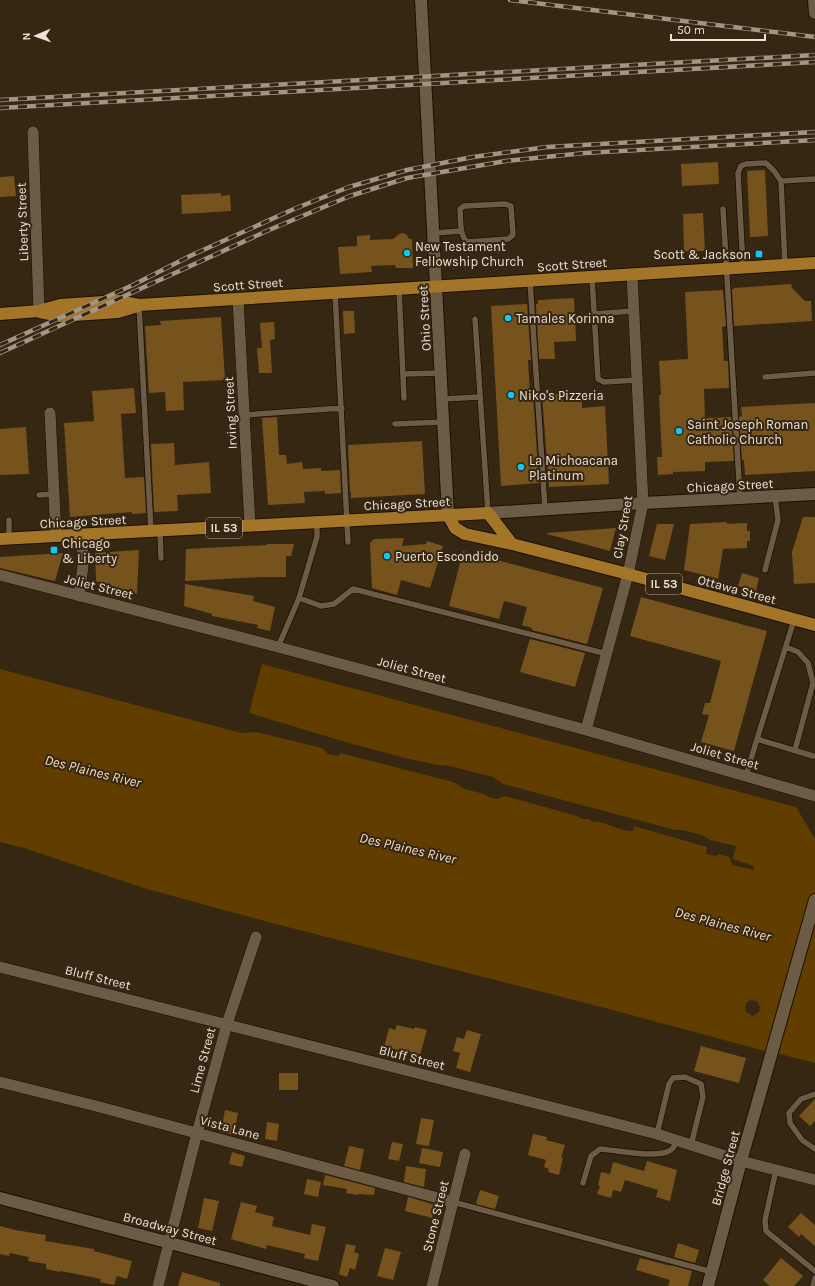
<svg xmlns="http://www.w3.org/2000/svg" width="815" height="1286" font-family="Karla,sans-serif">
	<rect width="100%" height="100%" fill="#362713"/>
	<path fill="#613d00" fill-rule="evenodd" d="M262,664L796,807L815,839V1063L780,1054L761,1050L609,1009L272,923L147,889L24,848L0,842V669L241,733L256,732L322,748L328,754L339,756L340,753L453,782L465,789L484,794L486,796L496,799L505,796L577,816L582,819H589L593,822C605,820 619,832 633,831L634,826L707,847L706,854L715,856L719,854L729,857L732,865L754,870V866L733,859L736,846L710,840L702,835L682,830H675L503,784L493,777L450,766L438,765L405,758L349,743L249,713ZM751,1000L757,1001L760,1007L759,1012L753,1016L746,1012L745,1007L747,1002Z"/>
	<path fill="#76521c" d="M718,162L719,184L682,186L681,164Z
		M765,170L768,236L750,237L747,171Z
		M14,176L16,196L0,197V177Z
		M221,193V196L230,195L231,211L182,214L181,195Z
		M703,213L705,251H684L683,214Z
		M403,233L407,235L409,239H412L413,268H396L395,265L371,266L372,272L340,274L338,247L357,246V236L370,235V240L393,239L399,234Z
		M791,284L792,288L805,301H811L812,321L734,326L732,289H734V288Z
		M723,290L726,326L722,327L724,361H728L729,388L704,389L705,418L731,417L734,461L705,462V471L673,472V474L658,475L657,457H662L659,395H661L659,361L688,359L685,292Z
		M574,298L576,341L554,342L555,359H539L536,304H538V300Z
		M527,304L531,360H528L530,395H533L539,483L501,486L491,306Z
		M343,311H354L355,333L344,334Z
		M221,317L225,380L183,382L184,410L166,411L165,392L149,393L145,326L161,325L160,321Z
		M274,322L275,339L270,340L272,373H259L257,348H262L260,323Z
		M134,388L136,413L121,414L125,478L144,477L146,513L132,514V512L70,517L64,423L94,421L92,391Z
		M563,394V402L582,401V408L605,406L609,484L549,487L542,395Z
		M815,403V471L745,475L744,460H742L739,417L742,416L741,407Z
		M277,417L279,455H286L287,464L302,462L303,469L321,468V471L340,470L341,493L325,494V491L304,492L305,503L268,505L262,418Z
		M26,427L29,474L0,475V429Z
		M422,441L425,494L351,498V492H350L348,445Z
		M174,443L175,465L209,462L211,493L177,495L178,511L154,512L151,444Z
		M803,517H815V583L794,584L792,552Z
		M727,522V524L747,523V531H750V541H747V548L723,549L718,579L684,570L690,524Z
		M657,524H674L665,560L649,556Z
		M616,528L610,551L547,534V533Z
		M404,538L402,546L426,544L427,541L443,546L430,588L401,580L397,595L372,588L370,543L374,539Z
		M267,544H294L291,556H286V577H262L185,581L186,549L267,545Z
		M139,550L137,594L96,581L95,553Z
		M463,551L603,588L587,644L532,630V628L522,625L527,607L504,601L499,619L449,606Z
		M63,553L55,581L0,568V557Z
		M742,573L759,578L756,591L738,586Z
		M185,584L254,596L253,601L275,607L270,631L257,628L258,625L212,616V614L184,606Z
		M641,597L767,631L734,751L701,742L709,715L702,714L705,703H710L721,661L630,636Z
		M530,639L585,653L575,687L520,672Z
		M397,1025L414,1029L415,1027L427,1030L420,1055L399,1048V1050L384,1047L389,1028L395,1030Z
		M467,1030L481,1034L470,1072L456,1068L460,1053L453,1051L457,1037L464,1039Z
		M701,1046L746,1058L739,1083L694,1071Z
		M279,1073H298V1090H279Z
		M815,1099V1121L810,1126L799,1116Z
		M225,1110L238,1113L234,1135L221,1132Z
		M421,1118L434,1120L429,1146L416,1144Z
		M267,1122L279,1124L277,1141L265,1139Z
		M533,1134L547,1137L546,1140L565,1145L561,1158H563L559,1175L548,1172L549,1169L544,1167L546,1160L528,1155Z
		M392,1142L403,1144L399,1161L388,1159Z
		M349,1146L364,1149L360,1170L344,1166Z
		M422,1148L443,1152L440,1167L419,1163Z
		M232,1152L245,1156L242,1167L229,1164Z
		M647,1161L677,1170L670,1201L656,1197L658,1190L625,1180L621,1192L613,1190L611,1198L597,1194L600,1186H598L601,1172L610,1174L613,1162L644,1171Z
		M406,1166L426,1169L424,1187L404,1182Z
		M325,1175L375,1188L374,1195L359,1194L358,1195L346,1193L347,1189L323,1185Z
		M307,1179L321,1182L318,1197L304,1194Z
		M480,1190L499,1196L495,1209L476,1204Z
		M408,1197L435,1205L432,1218L405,1211Z
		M204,1198L219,1201L212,1231L198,1228Z
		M241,1202L257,1206L255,1212L274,1217L272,1226L310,1235L312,1224L326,1227L318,1261L304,1258L305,1254L267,1245L266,1249L231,1239Z
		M801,1213L815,1225V1246L801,1234L799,1237L788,1227Z
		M0,1226L15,1230L46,1235L45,1241L94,1249V1251L132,1261L127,1279L117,1276L114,1285L100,1282L101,1279L61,1271L60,1272L46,1269V1264L28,1261L29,1257L10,1253L9,1256L0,1254Z
		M678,1243L699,1250L695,1263L674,1257Z
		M346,1244L356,1246L354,1252L359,1254L355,1270L350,1268L347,1277L339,1274Z
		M385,1248L401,1252L393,1280L377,1276Z
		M640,1258L671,1266V1265L692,1271L688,1286H668L670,1280L636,1270Z
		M781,1258L803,1276L794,1286H770L763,1280Z
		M182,1272L220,1283V1286H178Z"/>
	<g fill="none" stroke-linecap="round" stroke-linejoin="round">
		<g stroke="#1d1000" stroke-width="7">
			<path id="service" d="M505,204L511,206L513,235L508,239L467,242C459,234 461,219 460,209L464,206Z
				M723,209L740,498
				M434,233L461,231
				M785,265L781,181L815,179
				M743,267L738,173L741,166L746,164L766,163L774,171L781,181
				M592,277L598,379L604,382L637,380
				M530,281L545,509
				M399,289L404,398
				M335,293L348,542
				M139,305L151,531
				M594,314L633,311
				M475,319L488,513
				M403,374L441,373
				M765,377L815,373
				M443,399L480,397
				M244,415L342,408
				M395,424L444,422
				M39,495L54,494
				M9,520V538
				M160,531L161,558
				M765,570L778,520L775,496
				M299,598L321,606L334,604L353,589L607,654
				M794,620L757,739L813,756
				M278,647L299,598L317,537V522
				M786,647L798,652L808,663L813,683L795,750
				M746,776L757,739
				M815,1094L801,1099L789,1113L790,1123L802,1140L815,1149
				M657,1134L669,1084L673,1078L685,1077L701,1084L703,1097L691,1145
				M776,1170L765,1220L766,1231L815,1271
				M583,1183L591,1156L600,1149C616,1150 660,1160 672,1149C674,1147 676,1143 677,1141
				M453,1202L712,1272
				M813,1286L815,1278"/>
		</g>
		<g stroke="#1d1000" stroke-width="12">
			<path id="minor" d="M33,132L39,311
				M238,299L250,526
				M50,413L56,536
				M0,575L278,647L586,730L815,796
				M79,596L83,566L82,535
				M586,730L628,574L643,503L632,274
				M0,967L657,1134L741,1161L815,1180
				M0,1082L96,1106L453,1202
				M158,1286L197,1133L227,1024L256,937
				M432,1286L465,1154"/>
		</g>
		<g stroke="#1d1000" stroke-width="14">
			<path id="tertiary" d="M421,0L448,515
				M814,0L815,13
				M488,513L643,503L815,494
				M0,1198L333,1286
				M708,1286L741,1161L815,900"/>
		</g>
		<g stroke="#1d1000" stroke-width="14">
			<path id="primary" d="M40,312L60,316L118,312L138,306
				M0,314L39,311L60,305L118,301L139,305L815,263
				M448,515L455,528L465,534L512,544L628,574L815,625
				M0,539L488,513L512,544"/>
		</g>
		<use href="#service" stroke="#6c5b45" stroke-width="5.5"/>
		<use href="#minor" stroke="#6c5b45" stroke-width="11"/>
		<use href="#tertiary" stroke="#6c5b45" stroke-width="12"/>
		<use href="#primary" stroke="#a37528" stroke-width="12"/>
		<g stroke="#a19586" stroke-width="4.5">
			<path id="rail" d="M510,0L815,37
				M0,100L815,55
				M0,108L815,62
				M0,345L133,285L192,255L294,209L349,187L407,170L473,157L547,147L815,132
				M0,353L269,230L350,196L407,178L506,161L585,153L815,140"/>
		</g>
		<use href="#rail" stroke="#362713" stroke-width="3" stroke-dasharray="9" stroke-linecap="butt"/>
	</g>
	<g fill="#0ecafa" stroke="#362713" stroke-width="1.5">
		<circle cx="407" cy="253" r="4"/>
		<rect x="755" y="250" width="8" height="8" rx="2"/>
		<circle cx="508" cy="318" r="4"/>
		<circle cx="511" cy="395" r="4"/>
		<circle cx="679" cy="431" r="4"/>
		<circle cx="521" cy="467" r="4"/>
		<rect x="50" y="546" width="8" height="8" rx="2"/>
		<circle cx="387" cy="556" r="4"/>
	</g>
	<g text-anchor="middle" stroke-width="4" stroke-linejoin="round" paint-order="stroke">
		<g fill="#362713" stroke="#b5aa9c" stroke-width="1">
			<rect x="206" y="518" width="36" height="20" rx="3"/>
			<rect x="646" y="574" width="36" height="20" rx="3"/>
		</g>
		<g font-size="12" font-weight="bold" fill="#ece2d6">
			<text x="224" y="532">IL 53</text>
			<text x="664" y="588">IL 53</text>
		</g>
		<g font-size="13" fill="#ece2d6" stroke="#362713">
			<text transform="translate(22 222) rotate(-92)" y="5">Liberty Street</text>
			<text transform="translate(572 264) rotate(-4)" y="5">Scott Street</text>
			<text transform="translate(248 284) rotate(-4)" y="5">Scott Street</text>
			<text transform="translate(424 318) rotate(-93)" y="5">Ohio Street</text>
			<text transform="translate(230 413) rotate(-93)" y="5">Irving Street</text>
			<text transform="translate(730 485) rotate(-3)" y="5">Chicago Street</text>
			<text transform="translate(407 503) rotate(-3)" y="5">Chicago Street</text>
			<text transform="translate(83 521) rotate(-3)" y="5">Chicago Street</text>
			<text transform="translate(622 527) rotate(-80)" y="5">Clay Street</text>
			<text transform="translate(99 586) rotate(14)" y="5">Joliet Street</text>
			<text transform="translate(737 589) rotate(15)" y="5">Ottawa Street</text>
			<text transform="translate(412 669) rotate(15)" y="5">Joliet Street</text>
			<text transform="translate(725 755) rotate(16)" y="5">Joliet Street</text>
			<text transform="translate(98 977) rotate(14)" y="5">Bluff Street</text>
			<text transform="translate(412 1057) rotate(14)" y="5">Bluff Street</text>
			<text transform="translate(202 1060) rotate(-75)" y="5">Lime Street</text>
			<text transform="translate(230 1127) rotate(15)" y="5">Vista Lane</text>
			<text transform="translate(725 1168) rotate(-75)" y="5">Bridge Street</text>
			<text transform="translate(435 1216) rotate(-76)" y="5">Stone Street</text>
			<text transform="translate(170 1228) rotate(15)" y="5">Broadway Street</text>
		</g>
		<g font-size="13" fill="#ece2d6" stroke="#362713" text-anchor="start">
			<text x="415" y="251">New Testament<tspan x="415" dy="15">Fellowship Church</tspan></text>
			<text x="751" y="259" text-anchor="end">Scott &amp; Jackson</text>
			<text x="516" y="323">Tamales Korinna</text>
			<text x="519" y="400">Niko's Pizzeria</text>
			<text x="687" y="429">Saint Joseph Roman<tspan x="687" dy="15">Catholic Church</tspan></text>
			<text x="529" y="465">La Michoacana<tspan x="529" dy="15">Platinum</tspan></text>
			<text x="62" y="548">Chicago<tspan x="62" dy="15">&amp; Liberty</tspan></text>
			<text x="395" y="561">Puerto Escondido</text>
		</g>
		<g font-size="14" font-style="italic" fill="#f6dfc2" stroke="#362713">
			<text transform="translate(93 771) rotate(14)" y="5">Des Plaines River</text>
			<text transform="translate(408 848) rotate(13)" y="5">Des Plaines River</text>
			<text transform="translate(723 924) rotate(15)" y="5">Des Plaines River</text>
		</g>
	</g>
	<g transform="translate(36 36) rotate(268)" stroke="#362713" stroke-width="3" paint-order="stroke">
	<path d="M0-3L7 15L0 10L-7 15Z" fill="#ece2d6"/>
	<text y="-6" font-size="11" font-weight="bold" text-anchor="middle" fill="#ece2d6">N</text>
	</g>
	<path d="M671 34v6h94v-6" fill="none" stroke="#ece2d6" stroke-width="2"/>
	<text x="677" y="34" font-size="12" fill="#ece2d6" stroke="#362713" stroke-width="3" paint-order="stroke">50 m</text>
</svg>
